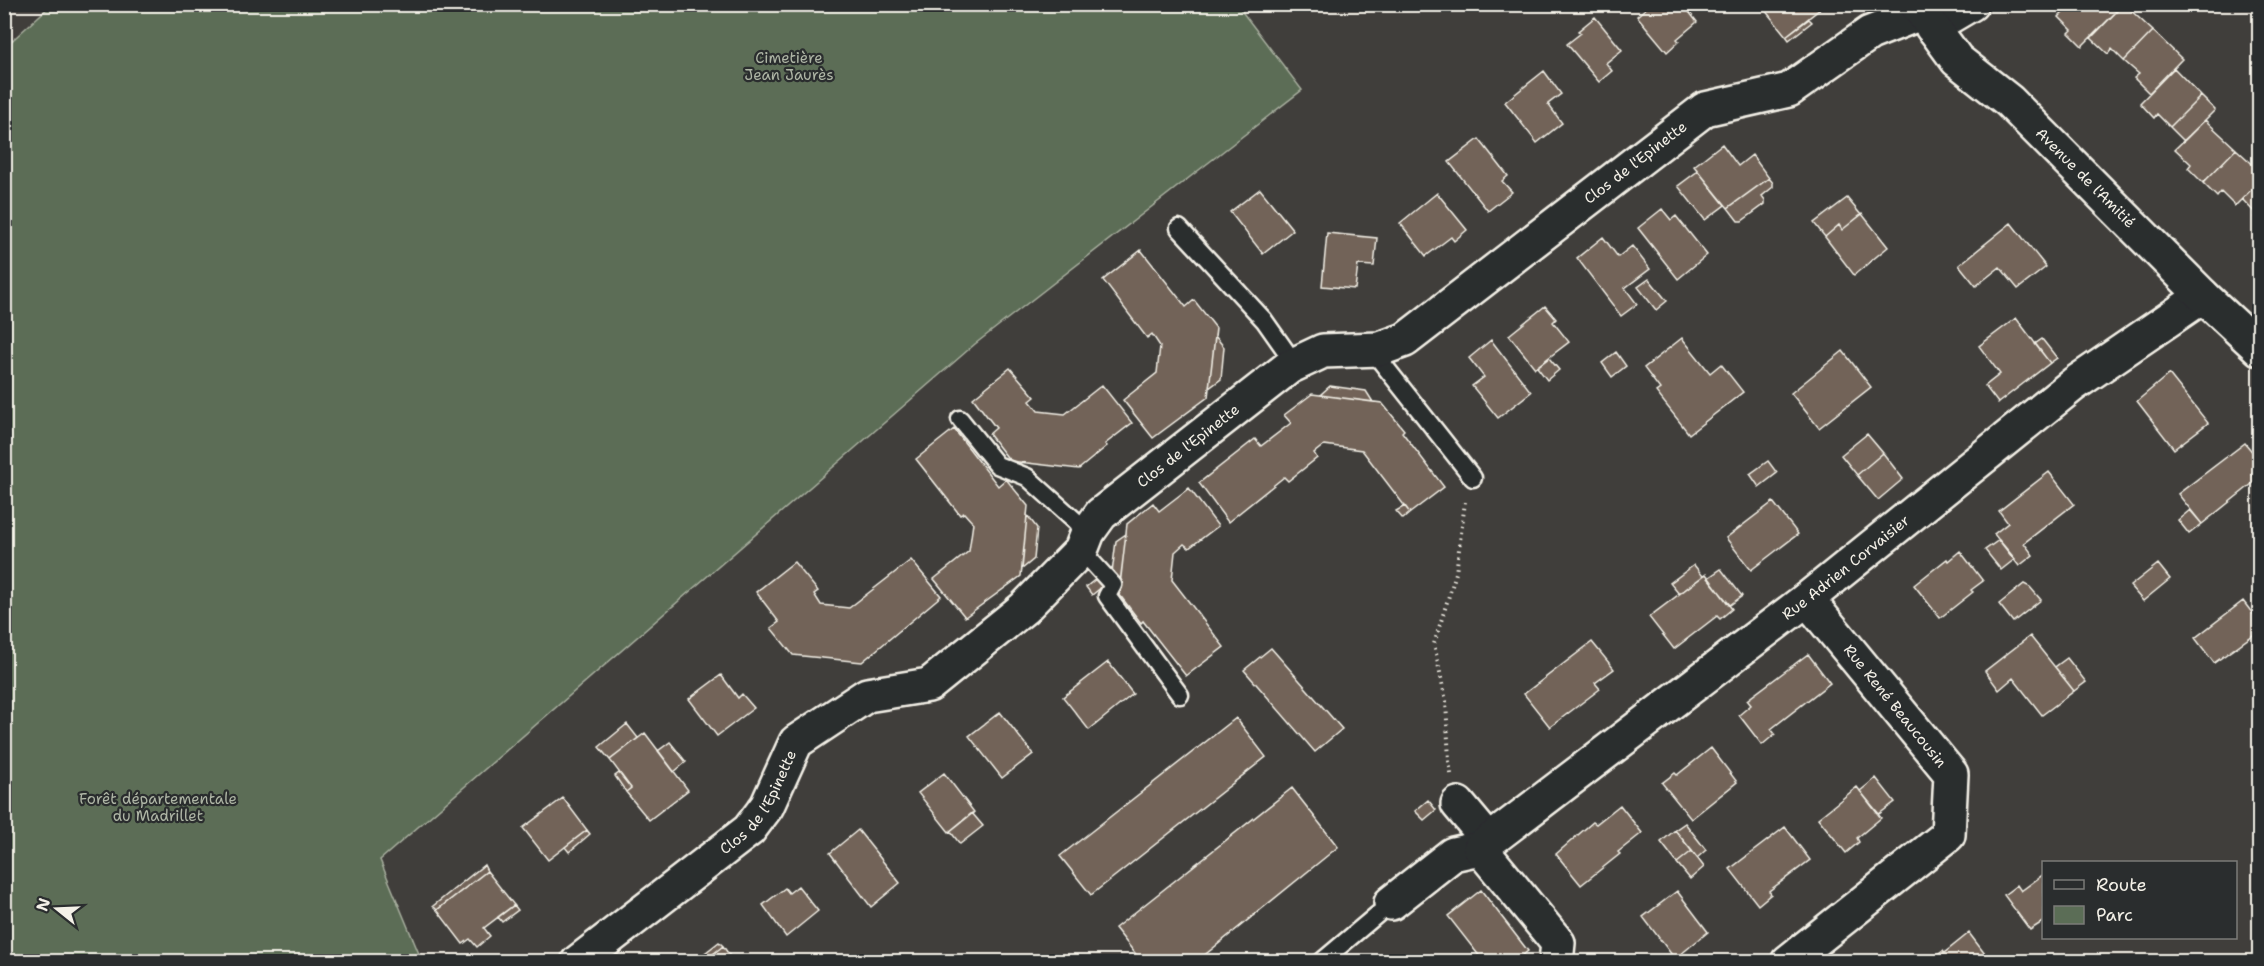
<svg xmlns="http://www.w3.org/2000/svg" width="2264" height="966" font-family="'Shantell Sans',sans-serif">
	<rect width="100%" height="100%" fill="#403e3b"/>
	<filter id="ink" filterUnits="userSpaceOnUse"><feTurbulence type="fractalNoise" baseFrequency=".0167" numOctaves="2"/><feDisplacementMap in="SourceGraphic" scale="12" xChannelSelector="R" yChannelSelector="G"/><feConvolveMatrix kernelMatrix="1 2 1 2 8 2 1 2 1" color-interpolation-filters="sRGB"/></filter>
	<g filter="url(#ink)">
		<path fill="#5b6d56" stroke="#a8af9f" stroke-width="1.5" d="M51,5H1237L1302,90L975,344L380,860L422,961H5L4,48Z"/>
		<path fill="#726458" stroke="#f4f1e8" stroke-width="1.5" d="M1651,4H1683L1697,22L1677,39L1679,41L1667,52L1637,16Z
			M1760,4H1817L1820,9L1786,36Z
			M2071,4H2108L2116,12L2082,46L2069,33L2072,30L2059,17Z
			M2124,4L2153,31L2124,61L2112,49L2108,54L2091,38Z
			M1595,17L1622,50L1606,63L1612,71L1599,82L1567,44L1581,33L1578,31Z
			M1809,19L1812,22L1789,40L1786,36Z
			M2153,31L2182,59L2149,93L2134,78L2139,74L2124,61Z
			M2174,68L2201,96L2170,127L2157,114L2154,118L2140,103Z
			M1544,71L1561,94L1548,104L1562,123L1537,143L1505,102Z
			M2201,96L2215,110L2184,141L2170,127Z
			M2205,120L2236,149L2203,183L2188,168L2191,164L2175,149Z
			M1479,139L1508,176L1502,181L1512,192L1488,211L1449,162Z
			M1722,144L1738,166L1752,155L1769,178L1728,208L1694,166Z
			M2236,149L2260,171V181L2235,206L2221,192L2217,197L2203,183Z
			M1698,171L1725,205L1705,220L1678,186Z
			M1769,178L1773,183V187L1762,196L1765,200V204L1742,221H1738L1728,208Z
			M2260,181V223L2254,217L2257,215L2242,199Z
			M1260,189L1293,230L1263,254L1230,212Z
			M1437,193L1467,230L1454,241L1451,237L1426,256L1400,223Z
			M1847,198L1861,215L1842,230L1839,225L1825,237L1814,223Z
			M1662,209L1671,220L1676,216L1707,255L1678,279L1638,228Z
			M1862,214L1888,247L1854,275L1825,237L1839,225L1842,230Z
			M2011,223L2046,267L2018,289L2000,267L1976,286L1959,265Z
			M1327,233L1377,238L1374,266L1358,265L1355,289L1322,286Z
			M1603,237L1618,257L1632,246L1650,269L1625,288L1637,304L1621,316L1577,258Z
			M1141,250L1186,307L1194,300L1216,328L1208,397L1153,438L1123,400L1157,373L1160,346L1152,334L1147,338L1103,280Z
			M1649,279L1667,301L1656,310L1638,287Z
			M1545,306L1556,319L1553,322L1569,342L1535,368L1509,335Z
			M2016,318L2050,363L1998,403L1985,386L2000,374L1979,346Z
			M1215,336L1224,347L1221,379L1209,388Z
			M1682,338L1710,373L1721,364L1743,392L1689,434L1656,392L1660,389L1644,368Z
			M2042,339L2057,358L2050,363L2035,344Z
			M1491,340L1531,392L1498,418L1472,386L1484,377L1469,358Z
			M1843,351L1871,387L1819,428L1791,393Z
			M1616,352L1626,366L1612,377L1602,363Z
			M1549,358L1559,370L1547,380L1537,367Z
			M1010,368L1035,397L1030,401L1038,411L1065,414L1102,385L1132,423L1105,444L1107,446L1079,469L1010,461L989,434L996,428L973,398Z
			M2169,374L2208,423L2174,449L2137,401Z
			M1330,386L1366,391L1373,402L1320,395Z
			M1312,394L1382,403L1404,430L1402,432L1444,487L1410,513L1362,450L1324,445L1314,453L1317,458L1288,481L1284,477L1228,522L1199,483L1255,439L1261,446L1291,423L1284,415Z
			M954,429L998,486L1006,479L1028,506L1021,576L965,617L934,579L969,551L973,523L964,513L960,515L916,459Z
			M1867,434L1883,453L1857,475L1841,455Z
			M2245,443L2260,461V467L2252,474L2257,480L2202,524L2178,494Z
			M1883,453L1903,479L1878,500L1857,475Z
			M1768,461L1777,473L1759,487L1750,474Z
			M2049,472L2074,504L2024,543L2033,555L2019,566L1994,534L2008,523L1999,511Z
			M1189,488L1218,526L1189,548L1184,544L1175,552L1172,580L1224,647L1186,676L1143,621L1141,623L1119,594L1127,524L1153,503L1159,511Z
			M1773,502L1798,534L1751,570L1726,538Z
			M1405,506L1410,513L1403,519L1396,511Z
			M2190,510L2202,524L2189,534L2178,520Z
			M1027,515L1037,528L1034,559L1022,569Z
			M1126,534L1120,583L1112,573L1116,541Z
			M1999,540L2015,559L2001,570L1985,550Z
			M1960,551L1983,581L1971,590L1973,592L1940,618L1914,585L1947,559L1948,561Z
			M911,560L941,596L862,662L793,655L771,628L779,622L756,592L794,562L818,591L814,594L821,605L849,608Z
			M2158,564L2170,579L2143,601L2130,586Z
			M1694,565L1703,576L1679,594L1670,583Z
			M1721,569L1742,596L1730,605L1708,578Z
			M1706,574L1732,609L1720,619L1717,616L1674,649L1649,617Z
			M1097,578L1103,586L1092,595L1086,587Z
			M2024,584L2030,587L2041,600L2013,622L1999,604Z
			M2243,601L2260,623V630L2214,663L2195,638Z
			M2030,636L2074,691L2042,715L2013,678L1999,690L1985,671Z
			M1592,642L1614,669L1595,683L1600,689L1550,727L1524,694Z
			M1271,648L1342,729L1315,752L1244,670Z
			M1808,654L1830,683L1771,729L1775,734L1762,745L1739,715L1751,705L1747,700Z
			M2067,658L2086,682L2074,691L2055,667Z
			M1108,662L1133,694L1089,730L1063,697Z
			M721,675L738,698L742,694L754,708L717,736L689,699Z
			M1000,712L1033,754L1002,778L969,736Z
			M1236,718L1266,757L1091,895L1060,856Z
			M627,724L638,738L610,760L599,747Z
			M645,733L688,790L649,820L626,792L631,788L610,760Z
			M670,742L686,762L674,772L658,751Z
			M1711,748L1737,782L1691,819L1662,783L1675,773L1677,775Z
			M619,773L631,788L626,792L615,776Z
			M944,773L974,812L949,832L918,793Z
			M1876,778L1895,802L1879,814L1860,791Z
			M1857,787L1881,818L1857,838L1859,842L1846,853L1818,818Z
			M1292,788L1338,847L1196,962H1142L1115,928Z
			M563,798L587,830L548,860L523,828Z
			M1428,800L1436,810L1424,820L1415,811Z
			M1620,805L1642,833L1618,852L1620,854L1581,885L1556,854L1593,822L1596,824Z
			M972,813L983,826L960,844L950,831Z
			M1685,823L1706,850L1697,858L1675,830Z
			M1785,827L1810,860L1769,891L1771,894L1758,905L1730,869Z
			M587,830L590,834L569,852L565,847Z
			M858,830L900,883L871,907L830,853Z
			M1675,830L1692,851L1677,863L1661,842Z
			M1692,851L1704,867L1690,879L1677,863Z
			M484,865L487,871L437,910L433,906Z
			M487,871L514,905L484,928L490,936L477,947L470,939L463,944L437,910Z
			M2044,874V921L2030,930L2004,895L2017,885L2021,891Z
			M798,886L818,911L786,937L763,905L785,888L789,893Z
			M1481,890L1528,951L1515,962H1484L1448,916Z
			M1677,891L1708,932L1675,959L1643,917Z
			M514,905L518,910L502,922L498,917Z
			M1969,933L1991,962H1929L1943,951L1944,953Z
			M719,942L723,946L703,962H697L696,960Z
			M723,946L734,962H703Z"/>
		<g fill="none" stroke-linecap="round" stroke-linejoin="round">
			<g stroke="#f4f1e8" stroke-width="21">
				<path id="service" d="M1179,228L1264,320L1295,364
					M1371,349L1473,478
					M960,419L997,465L1027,477L1088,532
					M1081,550L1113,585L1107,596L1180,695
					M1321,962L1391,903"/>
			</g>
			<g stroke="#f4f1e8" stroke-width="38">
				<g id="minor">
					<path d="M1932,27L1971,4"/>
					<path d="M1458,804L1489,841"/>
					<path d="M1391,903L1453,854L1480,848"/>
					<path id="s1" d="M578,962L749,830L767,806L796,742L867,695L929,685L1024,608L1081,550L1088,532L1101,514L1289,367L1323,351L1380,349L1405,340L1705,109L1789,90L1870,33L1921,13"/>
					<path id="s2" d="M1556,962L1558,943L1480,848L1807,599L2074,384L2203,296"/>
					<path d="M1788,962L1948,835L1951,774L1807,599"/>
				</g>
			</g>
			<g stroke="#f4f1e8" stroke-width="38">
				<g id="tertiary">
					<path id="s3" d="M1916,4L1957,60L2009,101L2203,296L2260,349"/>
				</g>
			</g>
			<path stroke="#f4f1e8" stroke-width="4" stroke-dasharray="1.5 4.5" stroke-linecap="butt" d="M1451,774L1449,761L1446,701L1434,644L1456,573L1465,502"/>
			<use href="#service" stroke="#2a2d2e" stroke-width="16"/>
			<use href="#minor" stroke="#2a2d2e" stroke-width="33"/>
			<use href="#tertiary" stroke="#2a2d2e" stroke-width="33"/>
		</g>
	</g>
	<g text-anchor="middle" stroke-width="4.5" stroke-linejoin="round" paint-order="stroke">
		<g font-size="15" fill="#afb6a6" stroke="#2a2d2e">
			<text x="789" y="63">Cimetière<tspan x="789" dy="17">Jean Jaurès</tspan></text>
			<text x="158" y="804">Forêt départementale<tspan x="158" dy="17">du Madrillet</tspan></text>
		</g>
		<g font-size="15" fill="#f4f1e8" stroke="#2a2d2e">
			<text dy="5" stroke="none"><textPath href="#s1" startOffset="1360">Clos de l'Epinette</textPath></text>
			<text dy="5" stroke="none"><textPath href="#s3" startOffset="244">Avenue de l'Amitié</textPath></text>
			<text dy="5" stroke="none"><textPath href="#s1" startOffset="820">Clos de l'Epinette</textPath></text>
			<text dy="5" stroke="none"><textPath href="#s2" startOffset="603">Rue Adrien Corvaisier</textPath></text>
			<text transform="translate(1895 706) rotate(51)" y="5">Rue René Beaucousin</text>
			<text dy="5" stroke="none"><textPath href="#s1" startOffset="244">Clos de l'Epinette</textPath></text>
		</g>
	</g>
	<rect width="2264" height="966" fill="none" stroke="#2a2d2e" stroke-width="24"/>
	<rect x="12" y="12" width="2240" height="942" fill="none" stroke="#f4f1e8" stroke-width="2" filter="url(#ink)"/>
	<rect x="2042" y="861" width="195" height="78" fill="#2a2d2e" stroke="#7b7b78" stroke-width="1.5"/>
	<rect x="2054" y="880" width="30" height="9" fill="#2a2d2e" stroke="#7b7b78" stroke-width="1.5"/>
	<text x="2096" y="891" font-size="18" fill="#f4f1e8">Route</text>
	<rect x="2054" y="906" width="30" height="18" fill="#5b6d56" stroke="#7b7b78" stroke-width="1.5"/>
	<text x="2096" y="921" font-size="18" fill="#f4f1e8">Parc</text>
	<g transform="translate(57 909) rotate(288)" stroke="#2a2d2e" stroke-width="4.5" paint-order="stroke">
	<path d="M0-4.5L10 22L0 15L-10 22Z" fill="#f4f1e8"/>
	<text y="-9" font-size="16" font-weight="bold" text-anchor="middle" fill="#f4f1e8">N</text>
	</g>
</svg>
